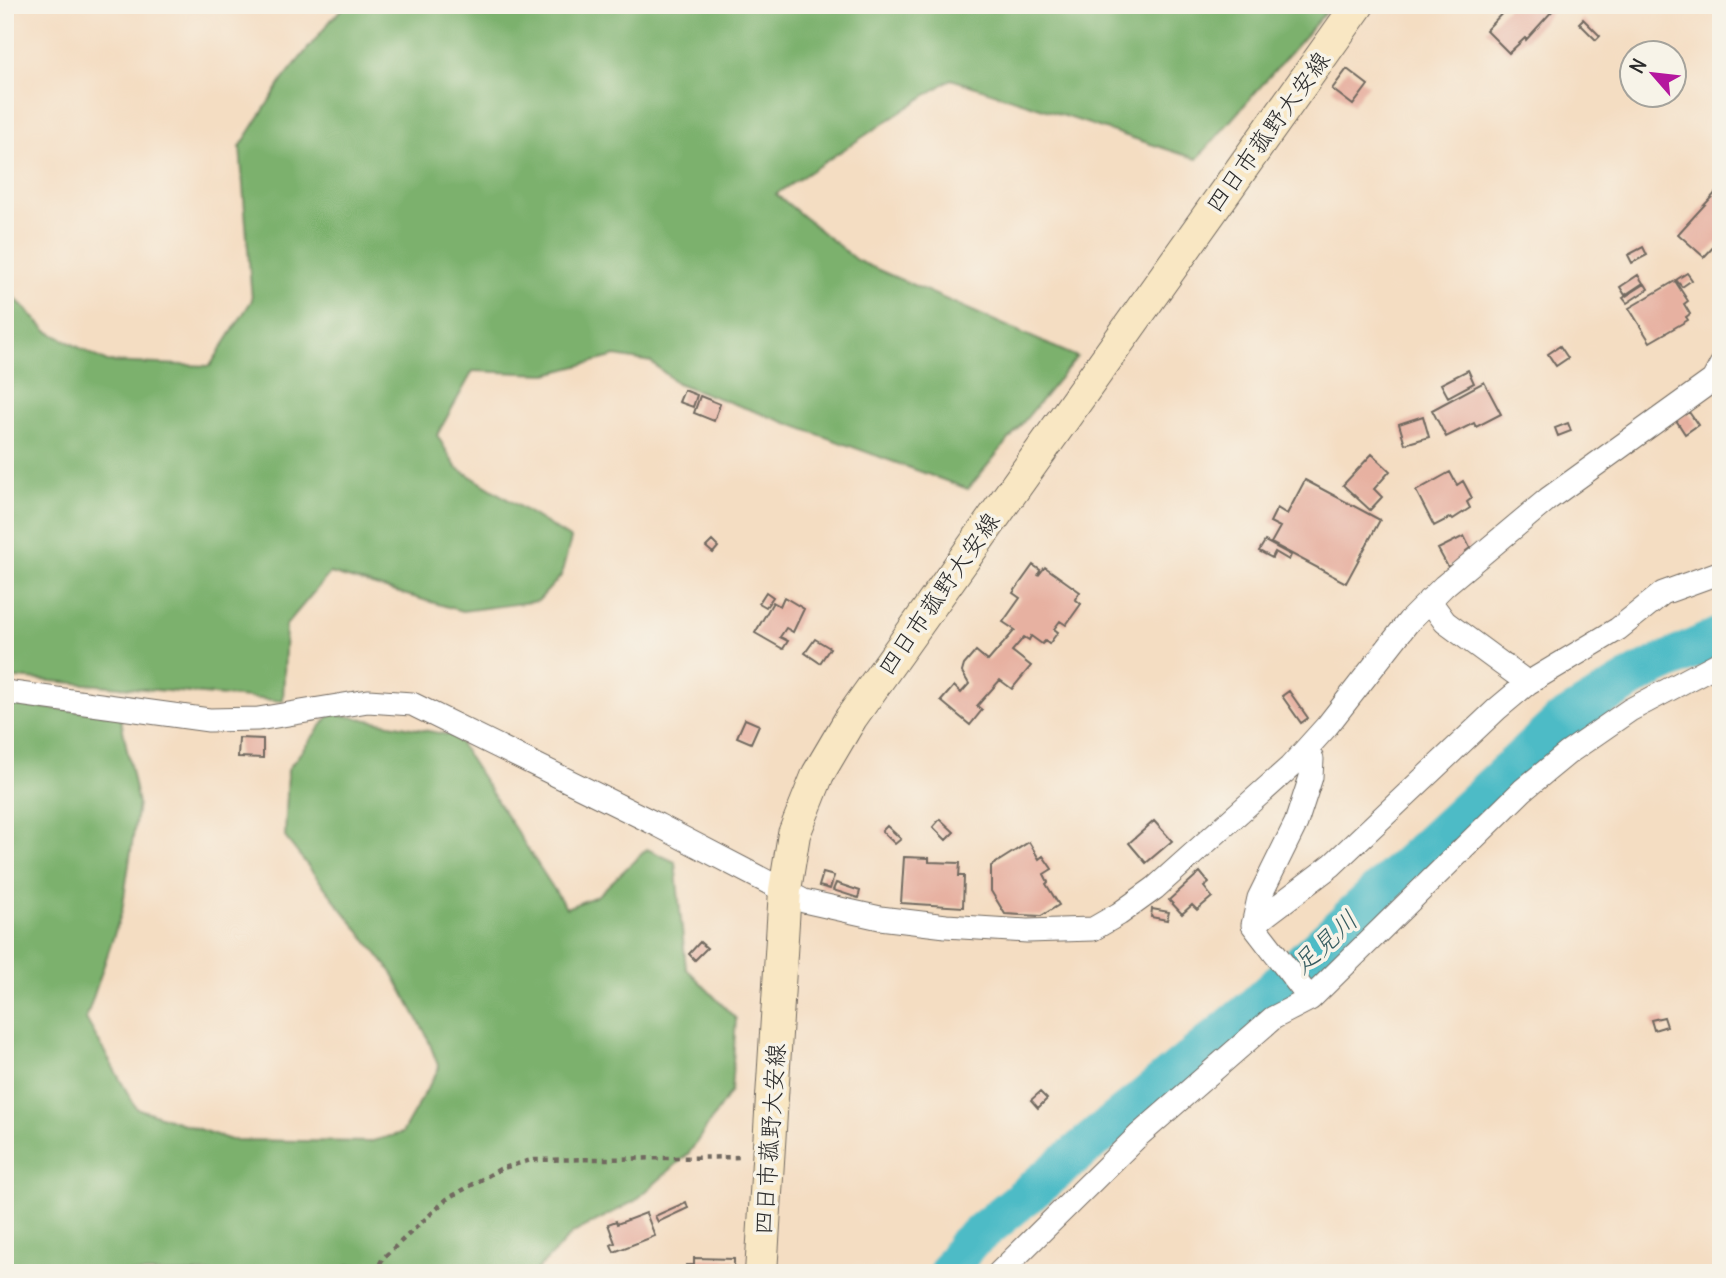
<svg xmlns="http://www.w3.org/2000/svg" width="1726" height="1278" font-family="Delius,'Klee One',sans-serif">
	<rect width="100%" height="100%" fill="#f7f3e8"/>
	<filter id="ink" filterUnits="userSpaceOnUse"><feTurbulence type="fractalNoise" baseFrequency=".0143" numOctaves="2"/><feDisplacementMap in="SourceGraphic" scale="14" xChannelSelector="R" yChannelSelector="G"/><feConvolveMatrix kernelMatrix="1 2 1 2 8 2 1 2 1" color-interpolation-filters="sRGB"/></filter>
	<filter id="wash" filterUnits="userSpaceOnUse"><feTurbulence type="fractalNoise" baseFrequency=".00686" numOctaves="4" result="noise"/><feDisplacementMap in="SourceGraphic" scale="28" xChannelSelector="R" yChannelSelector="G"/><feGaussianBlur stdDeviation="1.57" result="paint"/><feColorMatrix in="noise" values="0 0 0 0 0 0 0 0 0 0 0 0 0 0 0 0 0 1.4 0 .05"/><feComposite in="paint" operator="in"/></filter>
	<g filter="url(#wash)">
		<rect width="100%" height="100%" fill="#f4ddc2"/>
		<path fill="#7cb16d" stroke="#546e4c" stroke-width="2" d="M347,5H1332L1197,159L951,79L776,194L856,260L1077,357L968,489L677,383L651,362L616,356L547,374L473,371L437,435L456,467L571,539L561,576L538,601L462,611L330,573L286,625L283,701L5,677V288L47,331L107,362L210,366L252,300L240,147L284,78L332,19Z
			M5,704L120,715L138,804L122,911L86,1019L136,1108L231,1140L369,1142L402,1133L439,1068L426,1034L393,974L285,837L288,769L331,713L455,736L566,908L597,896L647,849L675,862L686,968L736,1019L731,1091L689,1153L635,1201L573,1233L534,1273H412L384,1265H347L342,1273H5Z"/>
		<g fill="none" stroke-linecap="round" stroke-linejoin="round">
			<path stroke="#4dbbc6" stroke-width="40" d="M948,1273L967,1244L1251,1010L1561,722L1640,674L1721,636"/>
		</g>
		<g id="blocks">
			<path fill="#e7b1a1" d="M1510,5H1553L1555,8L1526,40L1525,38L1509,53L1486,30Z
				M1583,19L1600,36L1596,40L1579,23Z
				M1347,69L1368,85L1353,105L1332,89Z
				M1718,190L1721,192V245L1717,243L1704,257L1678,234Z
				M1643,247L1647,255L1632,263L1628,255Z
				M1687,273L1692,280L1682,287L1676,280Z
				M1638,275L1643,283L1625,295L1620,287Z
				M1675,281L1688,301L1684,304L1690,314L1686,317L1688,320L1650,342L1629,308Z
				M1645,284L1648,289L1627,303L1623,298Z
				M1560,346L1568,358L1556,366L1548,354Z
				M1468,370L1474,383L1448,397L1441,384Z
				M1484,382L1501,414L1476,427L1474,423L1446,437L1432,410Z
				M684,390L697,395L693,407L679,402Z
				M700,396L720,404L714,421L694,413Z
				M1689,412L1698,425L1685,434L1676,420Z
				M1423,416L1429,437L1405,444L1399,424Z
				M1568,423L1571,431L1558,436L1555,428Z
				M1372,454L1390,471L1374,489L1382,497L1370,510L1343,485Z
				M1450,472L1457,485L1463,481L1472,498L1467,502L1470,508L1453,519L1451,517L1434,526L1416,491Z
				M1305,480L1380,520L1346,583L1271,543L1280,527L1270,522L1277,508L1287,514Z
				M1464,536L1470,548L1466,551L1469,556L1448,567L1438,549Z
				M712,541L718,547L713,553L706,547Z
				M1265,541L1291,555L1289,560L1275,552L1272,558L1259,551Z
				M1033,565L1040,570L1038,576L1045,567L1080,592L1075,599L1081,604L1066,625L1060,621L1054,629L1058,632L1049,644L1045,641L1042,644L1031,636L1029,640L1024,637L1012,651L1031,666L1012,689L1000,680L977,706L982,710L970,725L941,701L954,686L961,693L969,684L962,672L964,665L976,651L988,661L1015,630L1003,622L1020,598L1013,593Z
				M766,592L773,597L766,607L759,603Z
				M784,597L804,609L793,632L786,628L780,637L788,641L783,649L755,633L773,602L780,606Z
				M815,639L830,648L820,663L805,653Z
				M1289,691L1308,718L1301,723L1282,696Z
				M745,719L759,725L751,743L737,737Z
				M239,738L263,739V758L238,757Z
				M940,819L954,832L946,840L933,827Z
				M1154,821L1172,841L1146,863L1129,843Z
				M887,826L901,839L895,844L882,831Z
				M1029,842L1039,859L1043,856L1052,869L1044,874L1048,882L1046,884L1059,905L1041,916L1005,914L991,891V866Z
				M904,857L929,858V862L960,863L959,876H964L963,907L901,903Z
				M1200,872L1209,883L1204,887L1212,897L1197,910L1192,905L1182,914L1169,900Z
				M823,873L834,876L830,889L819,886Z
				M836,883L860,891L858,898L833,890Z
				M1152,909L1169,912L1167,920L1151,917Z
				M700,942L707,948L695,960L689,954Z
				M1664,1017L1667,1026L1654,1030L1651,1020Z
				M1040,1092L1047,1099L1038,1108L1031,1100Z
				M686,1202L688,1208L658,1222L655,1216Z
				M646,1213L655,1236L614,1252L611,1245L615,1243L608,1224L616,1221L617,1224Z
				M694,1258L734,1259V1273H685L686,1265H694Z"/>
		</g>
	</g>
	<g filter="url(#ink)">
		<use href="#blocks" fill-opacity="0" stroke="#716960" stroke-width="2"/>
		<g fill="none" stroke-linecap="round" stroke-linejoin="round">
			<g stroke="#716960" stroke-width="25">
				<path id="minor" d="M1429,600L1445,622L1528,683
					M5,692L209,720L258,719L368,701L412,704L658,825L804,901L880,918L946,926L1027,931L1093,929L1119,914L1155,888L1290,767L1327,726L1409,621L1444,586L1548,499L1713,380L1721,365
					M1253,925L1332,865L1497,709L1528,683L1618,629L1663,593L1721,572
					M1253,925L1259,898L1296,823L1311,777L1312,759L1306,750
					M1253,925L1310,999
					M999,1273L1139,1135L1273,1018L1310,999L1523,790L1568,753L1630,710L1721,662"/>
			</g>
			<g stroke="#716960" stroke-width="34">
				<path id="secondary" d="M761,1273L785,890L794,834L818,774L851,718L1358,5"/>
			</g>
			<path stroke="#716960" stroke-width="4.5" stroke-dasharray="5 5" stroke-linecap="butt" d="M375,1273L383,1258L447,1199L500,1169L531,1160L743,1157"/>
			<use href="#minor" stroke="#fff" stroke-width="23"/>
			<use href="#secondary" stroke="#f9e7c3" stroke-width="32"/>
		</g>
	</g>
	<g text-anchor="middle" stroke-width="7" stroke-linejoin="round" paint-order="stroke">
		<g font-size="24" fill="#2b2b2b" stroke="#f7f3e8">
			<text transform="translate(1268 132) rotate(-54)" y="8">四日市菰野大安線</text>
			<text transform="translate(939 594) rotate(-55)" y="8">四日市菰野大安線</text>
			<text transform="translate(770 1139) rotate(-86)" y="8">四日市菰野大安線</text>
		</g>
		<g font-size="26" font-style="italic" fill="#375d61" stroke="#f7f3e8">
			<text transform="translate(1325 942) rotate(-43)" y="9">足見川</text>
		</g>
	</g>
	<rect width="1726" height="1278" fill="none" stroke="#f7f3e8" stroke-width="28"/>
	<g transform="translate(1653 74) rotate(298)"><circle r="33" fill="#f7f3e8" stroke="#a5a39c" stroke-width="2"/>
	<path d="M0-5L12 26L0 18L-12 26Z" fill="#b5179e"/>
	<text y="-10" font-size="19" font-weight="bold" text-anchor="middle" fill="#2b2b2b">N</text>
	</g>
</svg>
